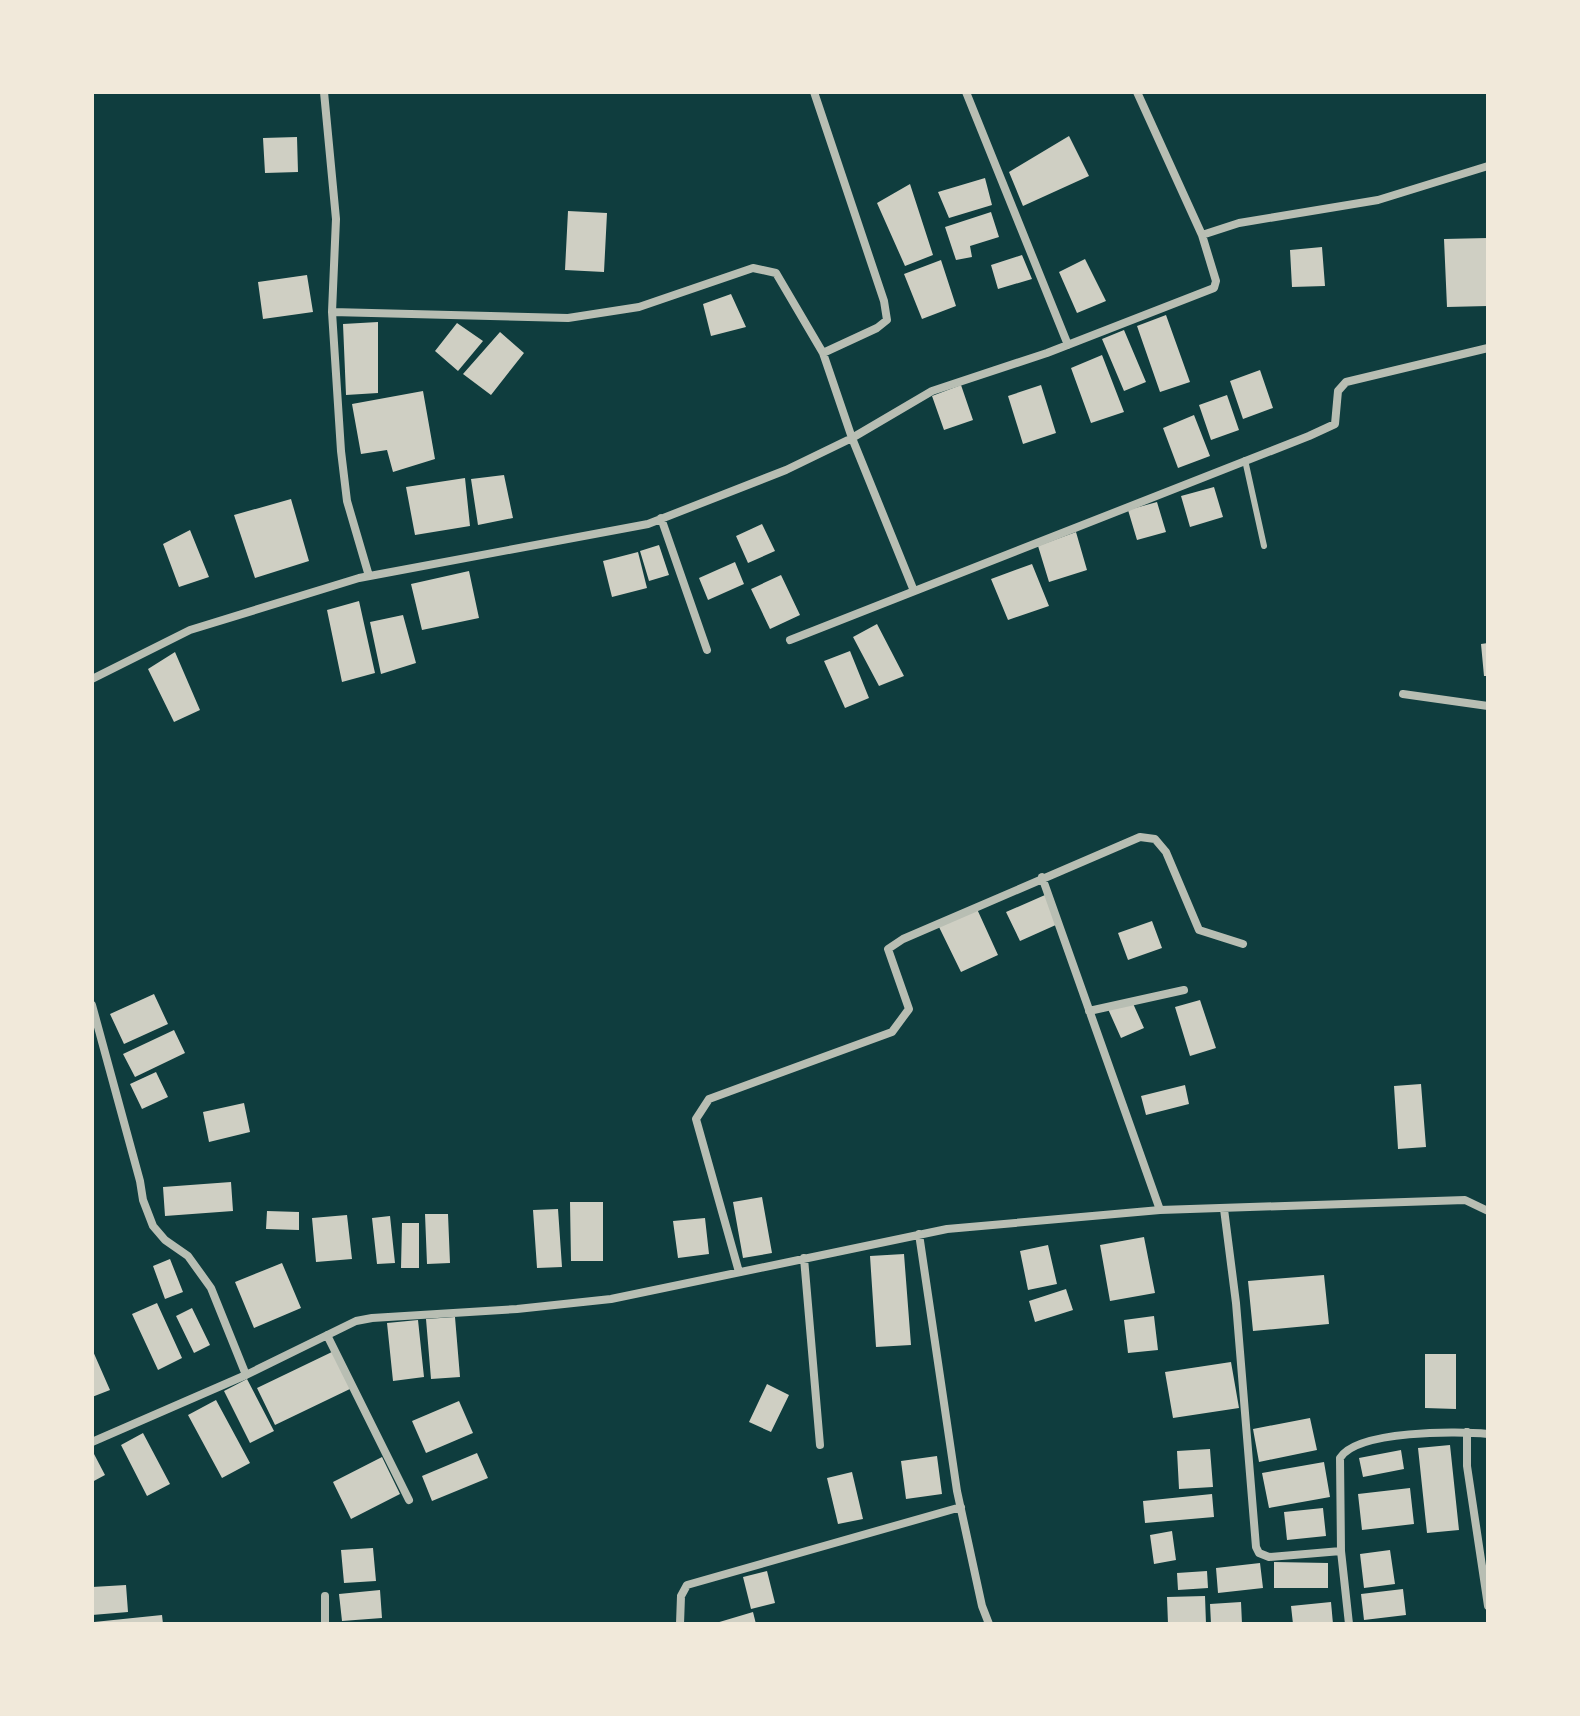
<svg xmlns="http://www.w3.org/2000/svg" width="1580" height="1716" font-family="Merriweather,serif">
	<rect width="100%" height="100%" fill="#0f3d3e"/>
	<path fill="#cfcfc3" d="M1069,136L1089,176L1023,206L1009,172Z
		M297,137L298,172L265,173L263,138Z
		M985,178L992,205L949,218L938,192Z
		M910,184L933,255L905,266L877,203Z
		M568,211L607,213L604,272L565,270Z
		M991,212L999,237L970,246L972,257L956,260L945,227Z
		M1488,238V306L1447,307L1444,239Z
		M1322,247L1325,286L1292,287L1290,250Z
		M1022,255L1032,279L998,289L991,265Z
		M1085,259L1106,301L1077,313L1059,272Z
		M941,260L956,306L922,319L904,274Z
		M307,275L313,312L263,319L258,282Z
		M731,294L746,327L711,336L703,304Z
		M1166,315L1190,382L1160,392L1137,326Z
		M378,322V393L346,395L343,324Z
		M457,323L483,341L458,371L435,351Z
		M1124,330L1146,382L1124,391L1102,339Z
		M500,332L524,353L491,395L463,374Z
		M1102,355L1124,412L1091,423L1071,368Z
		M1260,370L1273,408L1243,419L1230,381Z
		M961,385L973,420L944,430L932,396Z
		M1041,385L1056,433L1023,444L1008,396Z
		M423,391L435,459L393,472L387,450L361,454L352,404Z
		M1227,395L1239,430L1211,440L1199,405Z
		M1194,415L1210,456L1178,468L1163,428Z
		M504,475L513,518L478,525L471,479Z
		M465,478L470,526L415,535L406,487Z
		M1214,487L1223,517L1190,527L1181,496Z
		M291,499L309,561L255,578L234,515Z
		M1157,502L1166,532L1137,540L1128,510Z
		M762,524L775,551L748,563L736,536Z
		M190,530L209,577L179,587L163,544Z
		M1076,532L1087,570L1049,582L1038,546Z
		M659,545L669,575L649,581L640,551Z
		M638,552L647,588L612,597L603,561Z
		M735,562L744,584L708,600L699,578Z
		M1032,564L1049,606L1008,620L991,579Z
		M469,571L479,618L422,630L411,584Z
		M781,575L800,615L770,629L751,589Z
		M359,601L375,673L342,682L327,610Z
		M403,615L416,663L381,674L370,622Z
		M877,624L904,676L879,686L853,637Z
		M1488,643V676H1484L1481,644Z
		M850,651L869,698L845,708L824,661Z
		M175,652L200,710L174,722L148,669Z
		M1045,895L1058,924L1020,941L1006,912Z
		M977,909L998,955L961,972L939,927Z
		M1152,921L1162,948L1128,960L1118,933Z
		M154,994L168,1024L124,1044L110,1014Z
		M1131,999L1144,1028L1121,1038L1108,1009Z
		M1200,1000L1216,1048L1190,1056L1175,1007Z
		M174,1030L185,1053L135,1077L123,1054Z
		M156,1072L168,1097L142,1109L130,1084Z
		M1421,1084L1426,1147L1398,1149L1394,1086Z
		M1185,1085L1189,1104L1146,1115L1141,1096Z
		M244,1103L250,1132L209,1142L203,1112Z
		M231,1182L233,1211L165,1216L163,1187Z
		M762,1197L772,1253L743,1258L733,1202Z
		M570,1202H603V1261H571Z
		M558,1209L562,1267L537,1268L533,1210Z
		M267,1211L299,1212V1230L266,1229Z
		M425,1214H448L450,1263L427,1264Z
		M347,1215L352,1259L316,1262L312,1218Z
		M390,1216L395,1263L377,1264L372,1218Z
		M705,1218L709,1254L678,1258L673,1221Z
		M402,1223H419V1268H401Z
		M1144,1237L1155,1293L1110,1301L1100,1245Z
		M1048,1245L1057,1284L1028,1290L1020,1251Z
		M904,1254L911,1345L876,1347L870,1256Z
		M170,1259L183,1292L165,1299L153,1266Z
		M282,1263L301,1308L254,1328L235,1282Z
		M1324,1275L1329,1324L1253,1331L1248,1281Z
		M1066,1289L1073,1310L1035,1322L1029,1301Z
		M157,1303L182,1358L158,1370L132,1314Z
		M192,1308L210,1345L194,1353L176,1316Z
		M1154,1316L1158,1350L1128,1353L1124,1320Z
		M455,1317L460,1377L431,1379L426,1319Z
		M418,1320L424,1377L393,1381L387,1323Z
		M92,1349L110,1390L92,1397Z
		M334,1351L352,1388L275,1425L257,1388Z
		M1425,1354H1456V1409L1425,1408Z
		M1231,1362L1239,1408L1173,1418L1165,1372Z
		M247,1379L274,1431L250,1443L224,1391Z
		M767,1384L789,1395L771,1432L749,1422Z
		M216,1400L250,1463L222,1478L188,1415Z
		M459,1401L473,1433L426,1453L412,1421Z
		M1310,1418L1317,1450L1259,1462L1253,1429Z
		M143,1433L170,1484L147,1496L121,1445Z
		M1450,1445L1459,1530L1427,1533L1418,1448Z
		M1210,1449L1213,1487L1179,1489L1177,1451Z
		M1401,1450L1404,1469L1363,1477L1359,1458Z
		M477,1453L488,1478L432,1501L422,1476Z
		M94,1454L105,1475L92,1482V1456Z
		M937,1456L942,1494L906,1499L901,1461Z
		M382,1457L400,1494L351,1519L333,1482Z
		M1324,1462L1330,1497L1269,1508L1262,1473Z
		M852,1472L863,1519L838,1524L827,1478Z
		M1410,1488L1414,1524L1362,1530L1358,1494Z
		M1212,1494L1214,1517L1145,1523L1143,1501Z
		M1323,1508L1326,1536L1287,1540L1284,1512Z
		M1172,1531L1176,1560L1154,1564L1150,1535Z
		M373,1548L376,1581L344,1583L341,1550Z
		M1390,1550L1395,1584L1364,1588L1360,1554Z
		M1274,1562L1328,1563V1588H1274Z
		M1260,1563L1263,1588L1218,1593L1216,1568Z
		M767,1571L775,1603L751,1609L743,1577Z
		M1207,1571L1208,1588L1178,1590L1177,1573Z
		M126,1585L128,1612L92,1615V1587Z
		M1403,1589L1406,1615L1364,1620L1361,1594Z
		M380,1590L382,1618L342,1621L339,1594Z
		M1205,1596L1206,1624H1168L1167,1597Z
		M1241,1602L1242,1624H1211L1210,1604Z
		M1331,1602L1333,1624H1293L1291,1606Z
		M753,1612L756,1624H716V1623Z
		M162,1615L163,1624H94V1622Z"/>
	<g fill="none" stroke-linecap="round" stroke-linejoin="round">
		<path stroke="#b8beb3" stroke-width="6" d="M1245,460L1264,546"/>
		<path stroke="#b8beb3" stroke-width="8" d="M324,92L336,219L332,312L341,451L347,501L369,576
			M814,92L884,301L887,320L877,328L823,353
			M966,92L1068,345
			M1137,92L1202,235
			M332,312L568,318L639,307L753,268L776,273L823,353L852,438L914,591
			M661,518L707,650
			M790,640L1309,436L1335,424L1338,391L1346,382L1488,348
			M92,679L190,630L359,578L648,524L786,470L852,438L932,391L1047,353L1214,288L1216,281L1202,235L1239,223L1378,200L1488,166
			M1403,694L1488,706
			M1042,877L1160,1210
			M92,1005L140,1181L143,1200L153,1226L165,1240L188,1256L211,1288L246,1375
			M1089,1011L1184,990
			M1224,1209L1236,1303L1256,1547L1259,1553L1269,1557L1341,1551
			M919,1234L957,1491L982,1606L989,1624
			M804,1258L820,1445
			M739,1272L696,1119L709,1099L892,1032L909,1009L888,949L903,939L1140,837L1155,839L1166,852L1199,930L1243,944
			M327,1335L409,1500
			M1467,1432V1466L1488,1606
			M92,1442L246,1375L356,1321L372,1318L517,1309L611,1299L947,1229L1160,1210L1465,1200L1488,1211
			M325,1596V1624
			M680,1624L681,1596L687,1585L961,1507
			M1349,1624L1341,1551L1340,1458C1357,1430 1458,1431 1488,1434"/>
	</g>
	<rect width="1580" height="1716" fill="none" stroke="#f1e9da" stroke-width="188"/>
</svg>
